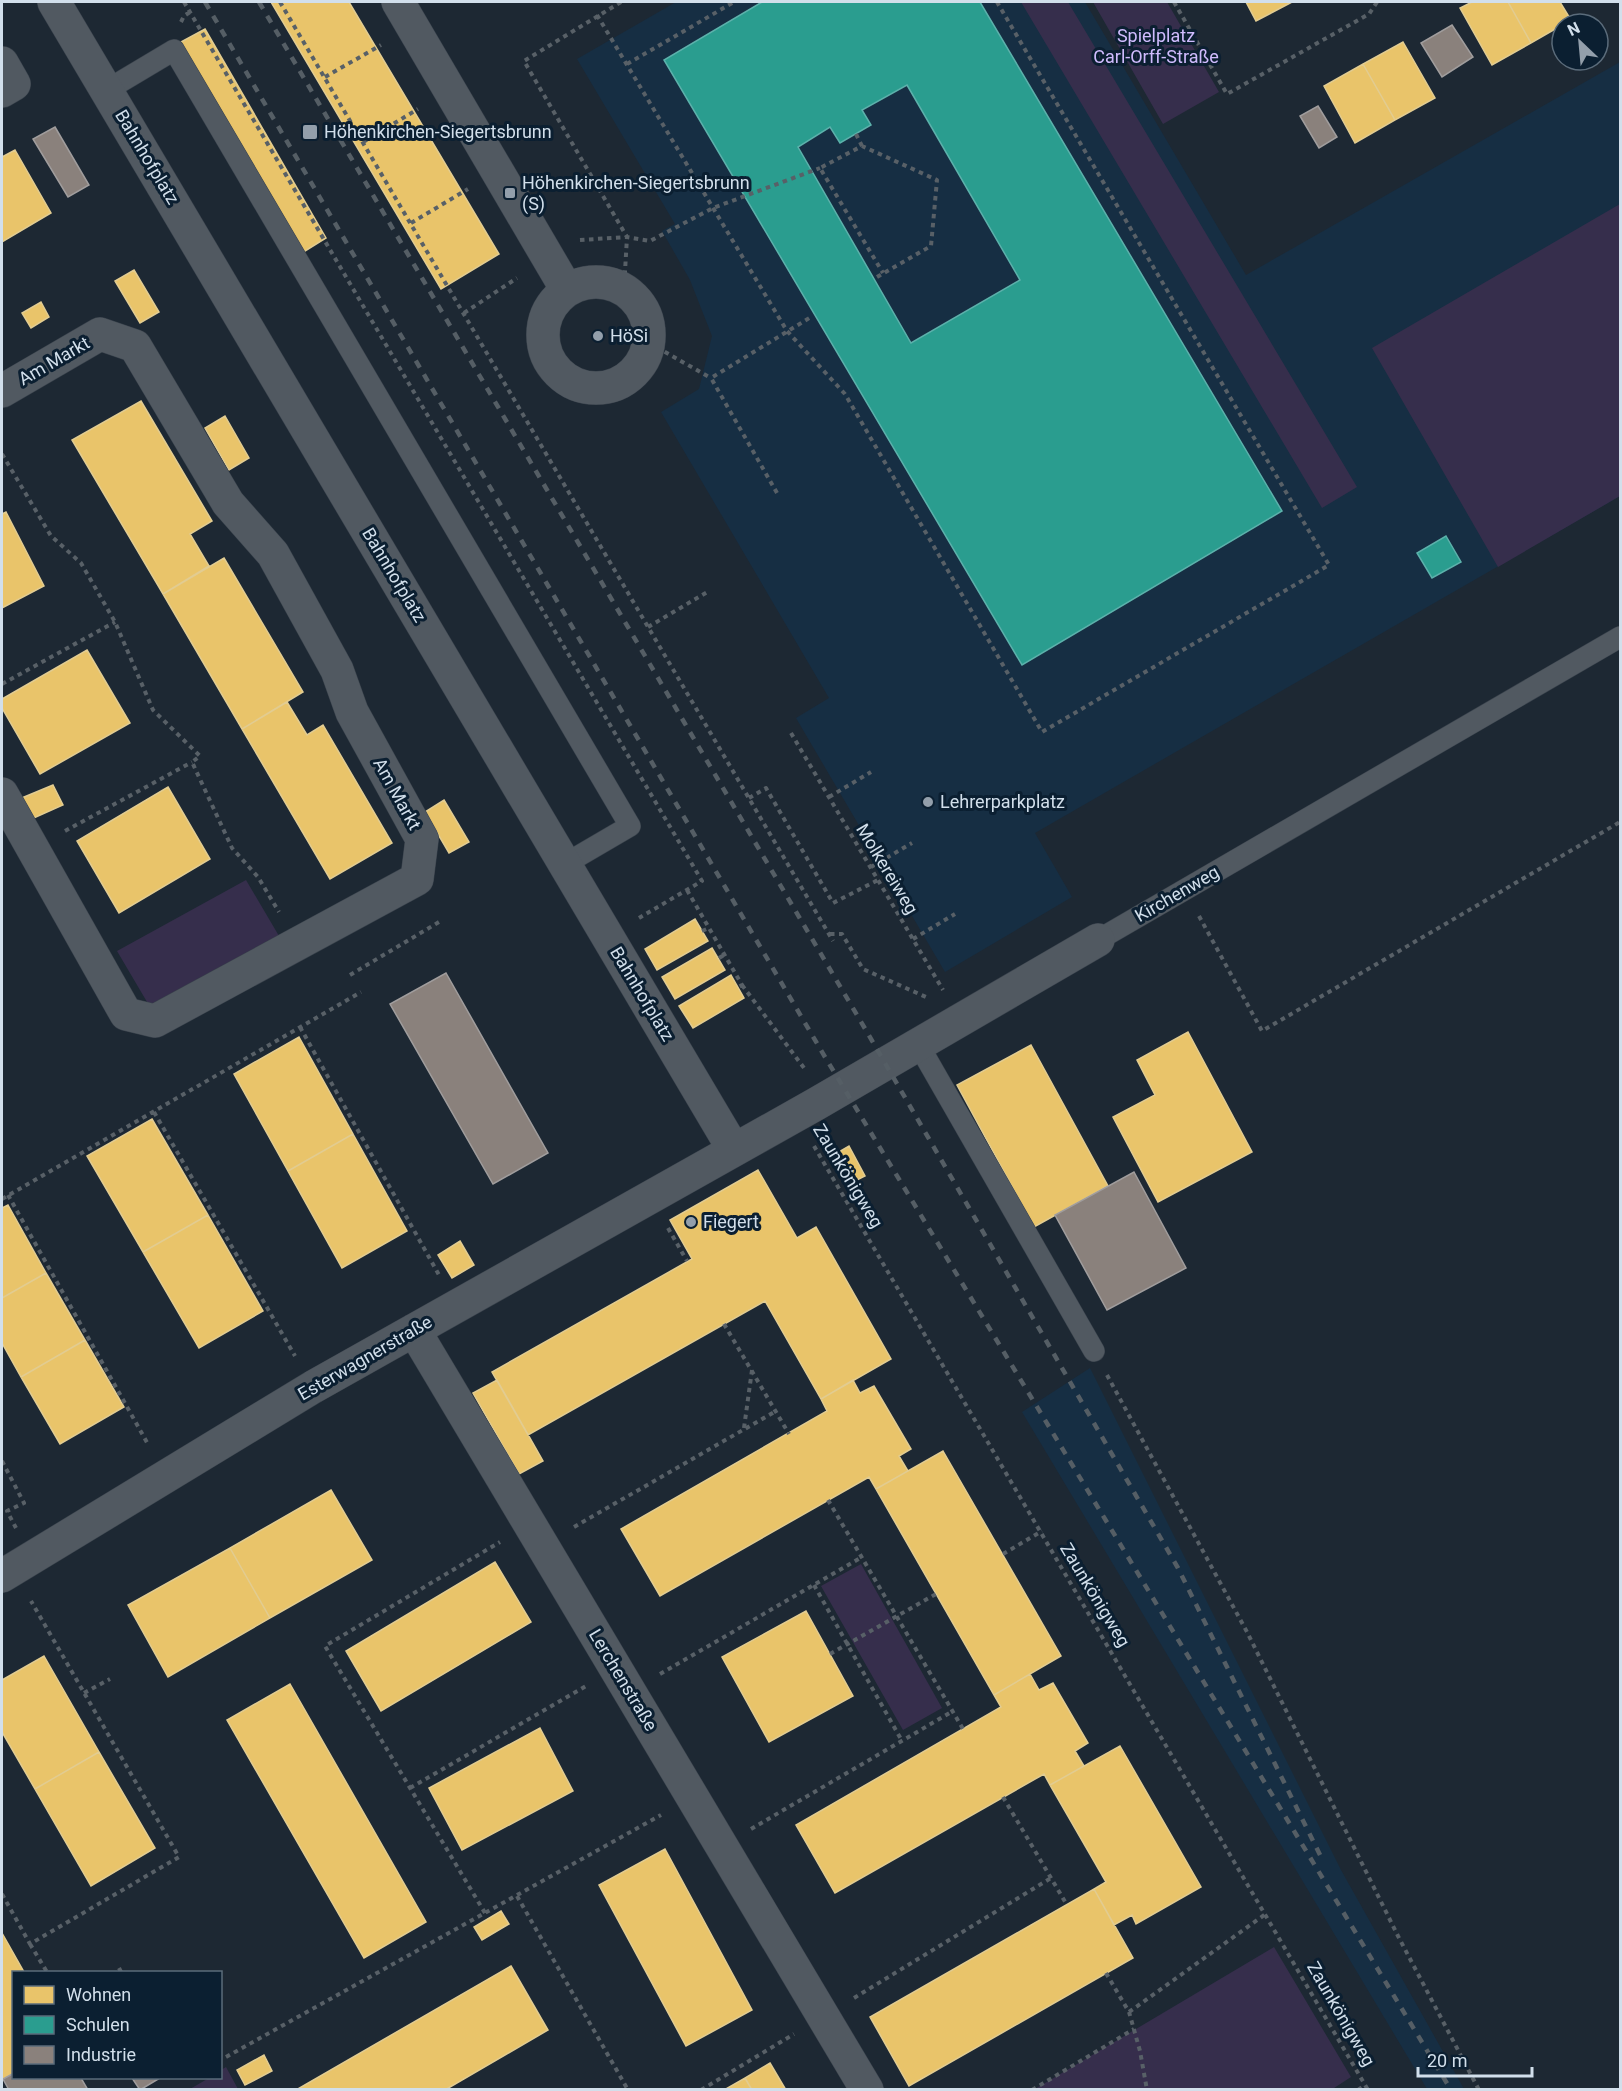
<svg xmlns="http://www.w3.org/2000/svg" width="1622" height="2091" font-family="Roboto,sans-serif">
	<rect width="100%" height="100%" fill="#1d2833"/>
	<path fill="#162e43" d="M676,2H1085L1246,275L1620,62V496L1035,833L1072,897L945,972L796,718L829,698L661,412L699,389L712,336L690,280L662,231L675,224L577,59Z
		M1090,1368L1341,1870L1464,2089H1427L1022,1412Z"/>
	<path fill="#362e4c" d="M1021,2H1068L1357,487L1322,508Z
		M1093,2H1167L1219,92L1163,124Z
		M1620,204V496L1498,567L1372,348Z
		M246,880L279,936L150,1007L117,951Z
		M861,1564L942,1708L903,1730L821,1586Z
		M1274,1947L1351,2077L1331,2090L1035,2089Z
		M226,2067L238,2089H190L209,2078H220L221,2070Z"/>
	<path fill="#e9c46a" stroke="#e2cc91" stroke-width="1.5" d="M271,2H349L499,254L441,289Z
		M1246,2H1292L1256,21Z
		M1472,2H1508L1531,43L1492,65L1460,8Z
		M1508,2H1560L1571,20L1531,43Z
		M205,29L326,238L302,253L179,43Z
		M1403,42L1435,98L1395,120L1363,64Z
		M1363,64L1395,120L1355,143L1324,86Z
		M15,150L51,213L2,242V157Z
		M134,270L159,312L140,323L115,281Z
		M41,302L49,317L31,328L22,313Z
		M141,401L212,521L190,534L209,566L163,594L72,440Z
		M225,416L249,458L229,470L205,428Z
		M6,512L44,586L2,608V514Z
		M224,558L303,692L242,729L163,594Z
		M87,650L130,723L40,774L2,708V699Z
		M287,702L307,735L323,725L392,843L330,879L242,729Z
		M53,785L63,805L27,821L17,800Z
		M168,787L210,859L119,913L77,841Z
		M444,800L469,842L449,853L425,812Z
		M695,919L708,941L657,970L645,949Z
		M712,948L725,970L675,999L662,977Z
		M731,975L744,998L693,1028L679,1006Z
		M1188,1032L1252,1152L1158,1202L1113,1117L1155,1095L1137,1060Z
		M299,1037L353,1134L288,1171L234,1074Z
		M1031,1045L1108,1186L1034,1227L957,1085Z
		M152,1119L208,1215L143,1252L87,1156Z
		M353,1134L407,1231L342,1268L288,1171Z
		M849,1146L865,1176L853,1182L837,1153Z
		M758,1170L797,1238L816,1227L891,1359L821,1399L765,1301L528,1435L492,1372L692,1259L670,1220Z
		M8,1205L46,1273L2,1298V1208Z
		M208,1215L263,1311L199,1348L143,1252Z
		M460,1241L474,1265L452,1278L438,1255Z
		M46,1273L85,1340L21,1377L2,1343V1298Z
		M85,1340L124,1407L60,1444L21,1377Z
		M497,1380L543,1461L519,1474L473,1393Z
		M853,1380L860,1393L874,1386L911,1449L899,1456L908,1471L876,1489L869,1477L660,1596L621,1529L827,1411L821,1399Z
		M943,1451L1061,1656L994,1695L876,1489Z
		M331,1490L372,1560L270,1618L230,1548Z
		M230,1548L270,1618L168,1677L128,1605Z
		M495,1562L531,1622L381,1711L346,1651Z
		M806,1611L853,1696L769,1742L722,1657Z
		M44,1656L99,1752L35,1789L2,1732V1680Z
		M1030,1674L1039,1690L1053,1683L1088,1743L1075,1751L1084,1766L1050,1785L1044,1774L835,1893L796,1825L1001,1707L994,1695Z
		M290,1684L426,1922L364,1958L227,1720Z
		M540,1728L573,1791L462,1850L429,1788Z
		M1120,1746L1201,1887L1136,1924L1132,1915L1114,1925L1094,1889L1106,1882L1050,1785Z
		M99,1752L155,1848L91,1886L35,1789Z
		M665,1849L752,2010L686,2046L599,1885Z
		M1094,1889L1133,1958L909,2086L870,2017Z
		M501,1911L509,1924L482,1940L474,1927Z
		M2,1933L24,1972H14V2073L2,2080Z
		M511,1966L548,2030L445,2090H296Z
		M264,2055L272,2071L245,2085L237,2070Z
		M770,2063L786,2090H752L745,2078Z
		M745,2078L752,2090H724Z"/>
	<path fill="#2a9d8f" stroke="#5cb1ab" stroke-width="1.5" fill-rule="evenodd" d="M762,2H980L1282,511L1022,665L664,60ZM907,85L1020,280L911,343L798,147L830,127L840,143L871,125L862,110Z
		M1446,536L1461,562L1432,578L1417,553Z"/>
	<path fill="#8a817c" stroke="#a09d9d" stroke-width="1.5" d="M1452,25L1473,57L1442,77L1421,43Z
		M1318,106L1337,137L1319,148L1300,116Z
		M55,127L89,185L68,197L33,139Z
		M446,973L548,1153L493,1184L390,1004Z
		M1134,1172L1186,1268L1107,1310L1055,1215Z
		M14,2073V2078H81L88,2090H9L3,2079Z
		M132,2078H160L140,2090Z"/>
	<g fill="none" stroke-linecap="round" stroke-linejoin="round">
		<g stroke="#39424c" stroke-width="22">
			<path id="service" d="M107,90L174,50L630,826L565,864
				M1098,940L1620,637
				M918,1044L1094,1351"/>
		</g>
		<g stroke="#39424c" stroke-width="34">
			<path id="minor" d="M54,2L734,1150
				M398,2L567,290
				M2,63L14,84L2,91
				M543 335a53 53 0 1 1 106 0a53 53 0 1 1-106 0Z
				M2,391L100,334L135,346L228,503L273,554L337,670L352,712L422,839L417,879L155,1021L126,1014L2,794
				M414,1330L867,2090
				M2,1576L313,1387L816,1104L1098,940"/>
		</g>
		<path stroke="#586067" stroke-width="4" stroke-dasharray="4.5 4.5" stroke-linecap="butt" d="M184,2L702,881L639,918
			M280,2L833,941
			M621,2L524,61L627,237L624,289
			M1174,2L1227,94L1369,14L1377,2
			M597,15L787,331L845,394L1042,732L1329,565L997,2
			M181,22L184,16L190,12
			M627,64L734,2
			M325,77L381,45
			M856,134L862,146
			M363,142L418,109
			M411,223L468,189
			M580,240L627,237L650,241L713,208L820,168
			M877,277L931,246L937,180L862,146L820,168L883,273
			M464,313L517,278
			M649,343L711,378
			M2,454L51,536L81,563L115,622L153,710L200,756L192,762L232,848L258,877L279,912
			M777,493L711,378L811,317
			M648,627L709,591
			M2,684L115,622
			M791,733L943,990
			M829,797L871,772
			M749,798L766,788L833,903L878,880
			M65,831L192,762
			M871,867L912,843
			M687,890L742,985L738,987
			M1199,916L1262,1031L1620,822
			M702,931L709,928
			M830,934H842L863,969L926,997
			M913,939L955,914
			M719,958L724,955
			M350,975L439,922
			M742,985L804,1068
			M300,1027L439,1275
			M154,1112L295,1356
			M814,1146L1368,2090
			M8,1195L149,1446
			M2,1199L361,992
			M668,1228L687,1261
			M724,1324L789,1434
			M1107,1375L1247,1632L1398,1936L1479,2090
			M744,1428L752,1370
			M2,1461L24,1503L7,1511L16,1528
			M828,1500L963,1729
			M574,1527L776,1411
			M1003,1554L1042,1531
			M814,1585L902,1741
			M830,1654L936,1594
			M660,1674L862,1557
			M84,1693L110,1679
			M410,1788L586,1686
			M1003,1797L1067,1905
			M751,1829L953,1711
			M2,1894L30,1944L179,1857L31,1601
			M517,1896L628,2090
			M485,1913L325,1646L500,1542
			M30,1944L47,1972
			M119,1968L121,1972
			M1106,1973L1129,2012L1140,2051L1147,2090
			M854,1998L1051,1878
			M1129,2012L1267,1913
			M226,2057L661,1815
			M172,2089V2090
			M701,2090L794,2034
			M1032,2090L1134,2029
			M1358,2090L1365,2085"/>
		<use href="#service" stroke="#515961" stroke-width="21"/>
		<use href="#minor" stroke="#515961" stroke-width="33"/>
		<path stroke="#555e65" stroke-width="4.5" stroke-dasharray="8 8" stroke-linecap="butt" d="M205,2L825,1057L1451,2090
			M259,2L867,1032L1178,1568L1323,1861"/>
	</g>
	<g fill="#939fab" stroke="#0b1f31" stroke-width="2">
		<rect x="302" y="124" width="16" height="16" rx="3"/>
		<rect x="504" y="187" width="12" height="12" rx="3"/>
		<circle cx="598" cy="336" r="6"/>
		<circle cx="928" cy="802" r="6"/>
		<circle cx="691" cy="1222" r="6"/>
	</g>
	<g text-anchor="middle" stroke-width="6" stroke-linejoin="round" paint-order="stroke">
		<g font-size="18" fill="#cfbbfd" stroke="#0b1f31">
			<text x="1156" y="42">Spielplatz<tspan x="1156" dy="21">Carl-Orff-Straße</tspan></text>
		</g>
		<g font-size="18" fill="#d2dfeb" stroke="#0b1f31" text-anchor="start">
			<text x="324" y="138">Höhenkirchen-Siegertsbrunn</text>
			<text x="522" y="189">Höhenkirchen-Siegertsbrunn<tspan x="522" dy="21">(S)</tspan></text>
			<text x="610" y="342">HöSi</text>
			<text x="940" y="808">Lehrerparkplatz</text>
			<text x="703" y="1228">Fiegert</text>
		</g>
		<g font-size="18" fill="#d2dfeb" stroke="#0b1f31">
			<text transform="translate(147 157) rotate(59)" y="6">Bahnhofplatz</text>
			<text transform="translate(54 361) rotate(-30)" y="6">Am Markt</text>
			<text transform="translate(394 575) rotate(59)" y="6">Bahnhofplatz</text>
			<text transform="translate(397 794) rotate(61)" y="6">Am Markt</text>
			<text transform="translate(887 869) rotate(59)" y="6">Molkereiweg</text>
			<text transform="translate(1177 894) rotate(-30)" y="6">Kirchenweg</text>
			<text transform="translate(642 994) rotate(59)" y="6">Bahnhofplatz</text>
			<text transform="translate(848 1176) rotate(59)" y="6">Zaunkönigweg</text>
			<text transform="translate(365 1358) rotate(-30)" y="6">Esterwagnerstraße</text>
			<text transform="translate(1095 1595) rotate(59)" y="6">Zaunkönigweg</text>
			<text transform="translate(623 1680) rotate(59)" y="6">Lerchenstraße</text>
			<text transform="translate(1341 2014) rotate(60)" y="6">Zaunkönigweg</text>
		</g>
	</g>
	<rect width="1622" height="2091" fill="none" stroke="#d2dfeb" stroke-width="6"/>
	<rect x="12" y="1971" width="210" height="108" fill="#0b1f31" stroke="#5b6c7b" stroke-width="1.5"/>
	<rect x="24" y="1986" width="30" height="18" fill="#e9c46a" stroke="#5b6c7b" stroke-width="1.5"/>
	<text x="66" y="2001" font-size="18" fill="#d2dfeb">Wohnen</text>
	<rect x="24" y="2016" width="30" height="18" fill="#2a9d8f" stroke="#5b6c7b" stroke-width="1.5"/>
	<text x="66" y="2031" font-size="18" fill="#d2dfeb">Schulen</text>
	<rect x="24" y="2046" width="30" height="18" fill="#8a817c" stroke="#5b6c7b" stroke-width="1.5"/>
	<text x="66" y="2061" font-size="18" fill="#d2dfeb">Industrie</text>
	<g transform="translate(1580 42) rotate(334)"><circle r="28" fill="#0b1f31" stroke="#5b6c7b" stroke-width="1.5"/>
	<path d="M0-4.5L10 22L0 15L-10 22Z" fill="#939fab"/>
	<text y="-9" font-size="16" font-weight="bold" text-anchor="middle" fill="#d2dfeb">N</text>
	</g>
	<path d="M1418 2067v9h114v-9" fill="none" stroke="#d2dfeb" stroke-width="3"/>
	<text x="1427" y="2067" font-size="18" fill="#d2dfeb" stroke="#0b1f31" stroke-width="4.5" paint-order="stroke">20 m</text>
</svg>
